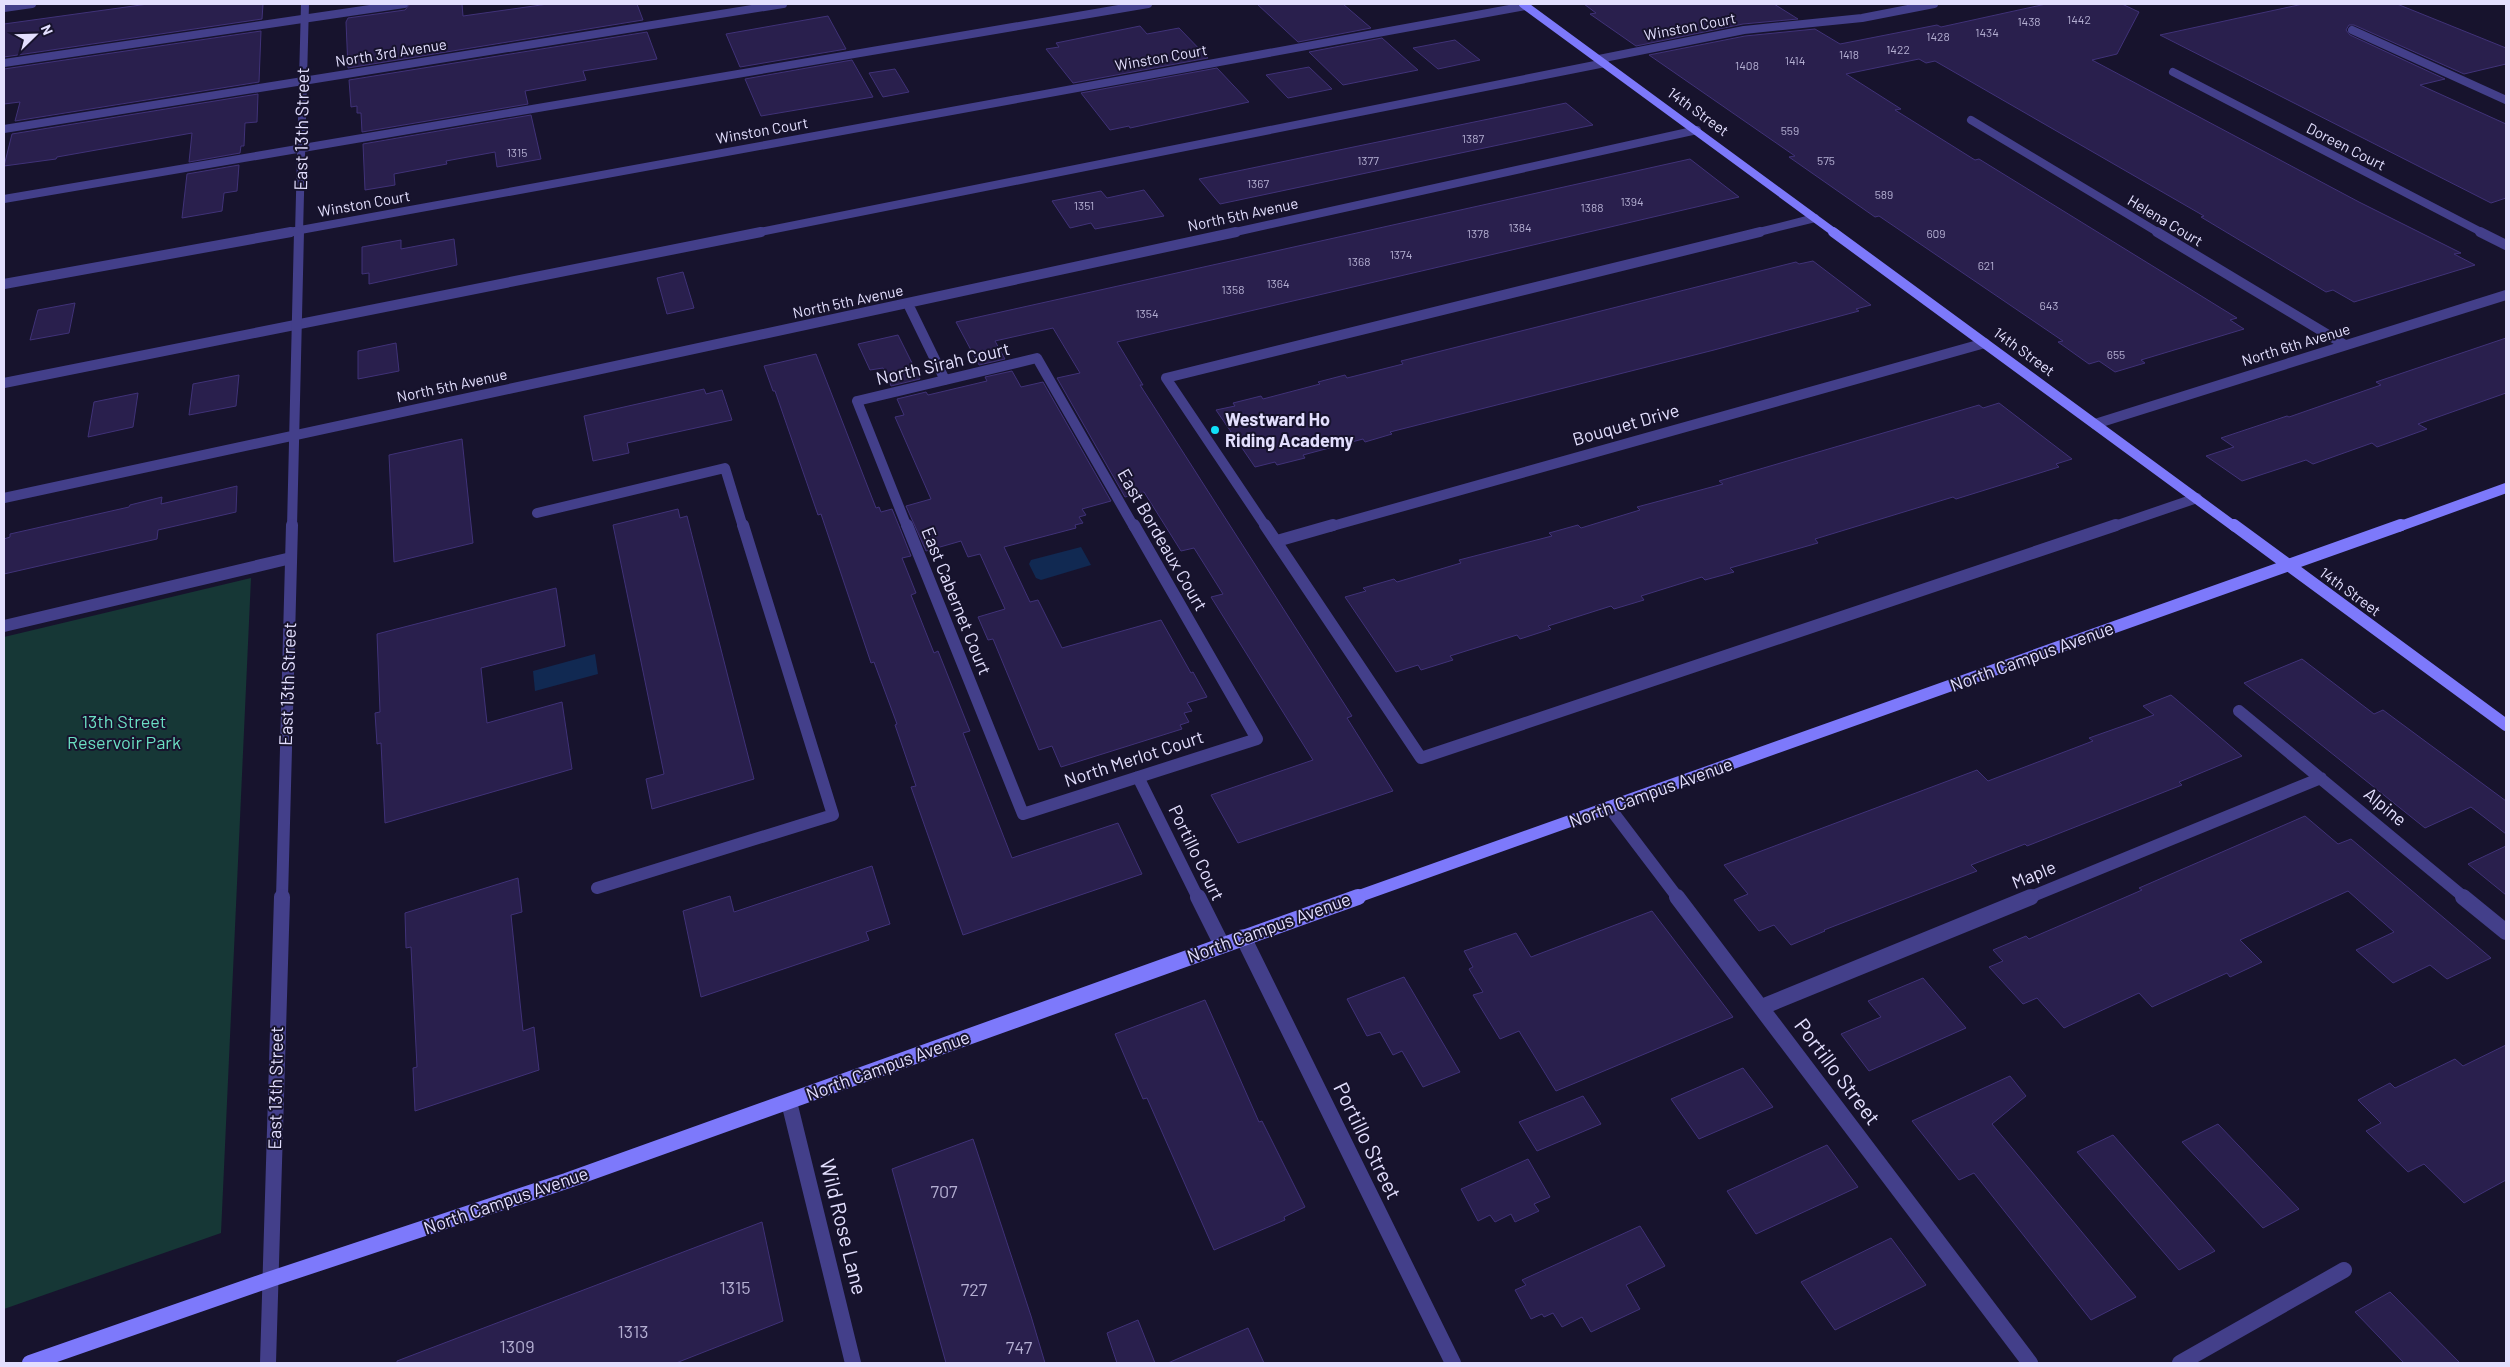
<svg xmlns="http://www.w3.org/2000/svg" width="2510" height="1367" font-family="Barlow,sans-serif">
	<rect width="100%" height="100%" fill="#17132d"/>
	<path fill="#163736" d="M251,578L221,1233L4,1309V637Z"/>
	<path fill="#112952" d="M1081,547L1091,565L1041,580L1036,578L1029,564L1031,560Z
		M595,654L598,674L535,691L533,671Z"/>
	<path fill="#291f4d" stroke="#403278" d="M148,4H263L262,19L4,57V24Z
		M410,4H462L463,16L548,4H637L643,20L348,68L346,22L348,18L405,10Z
		M1257,4H1343L1371,28L1298,42Z
		M1584,4H1774L1798,19L1743,24L1636,46L1590,14L1596,13Z
		M2046,4H2122L2139,12L2117,54L2092,60L2359,202L2461,253L2454,254L2475,265L2354,302L2333,290L2326,292L2201,217L2204,216L1935,61L1926,63L1919,59L1846,74L1901,109L1895,110L1975,160L1979,159L2237,318L2230,320L2244,329L2141,360L2145,363L2115,372L2099,361L2089,364L2058,342L2063,341L1879,216L1875,217L1789,157L1795,156L1649,55L1745,36L1815,29L1840,44L1937,25L1941,27Z
		M2303,4H2397L2506,48V64L2464,74L2354,25H2349L2346,30L2350,35L2445,79L2420,85L2506,124V198L2491,203L2160,35Z
		M828,16L846,49L740,67L726,34Z
		M1140,26L1147,34L1179,28L1208,58L1073,83L1046,49L1059,47L1056,43Z
		M261,31L259,82L15,121L20,102L4,104V69Z
		M647,32L657,59L583,71L586,80L525,91L528,104L362,132L361,113H357V106L351,107L349,80Z
		M1382,38L1418,70L1343,85L1309,52Z
		M1455,40L1480,60L1438,69L1413,48Z
		M852,60L873,97L761,116L745,79Z
		M1309,67L1332,89L1288,98L1266,75Z
		M1217,68L1249,102L1130,128L1129,126L1110,130L1081,93Z
		M895,69L909,92L883,97L869,73Z
		M258,94L257,122L245,123L244,146H241L240,153L189,162L192,133L57,157L56,159L4,166L12,134Z
		M1566,103L1593,125L1220,204L1199,179Z
		M531,115L541,159L497,167L495,152L446,161L447,164L394,174L395,185L365,190L363,144Z
		M1690,159L1739,197L1117,342L1143,385H1140L1352,716L1347,718L1393,791L1238,843L1211,795L1313,760L1211,597L1223,594L1194,548L1181,551L1144,492L1125,497L1057,378L1080,373L1053,328L995,341L1005,359L979,365L956,322Z
		M239,165L237,191L224,193L222,211L182,218L187,174Z
		M1144,190L1164,216L1095,229L1091,223L1070,228L1052,201L1101,191L1107,198Z
		M454,239L457,265L369,284V273L362,274V247L401,240V249Z
		M1813,261L1871,305L1856,309L1859,311L1714,350L1390,432L1392,434L1365,442L1363,439L1303,455L1305,458L1277,465L1275,462L1255,467L1216,410L1235,406L1233,403L1261,396L1263,399L1320,384L1318,382L1345,375L1347,378L1403,364L1401,361L1569,319L1796,262L1799,264Z
		M683,272L694,308L667,314L657,278Z
		M75,303L69,333L30,340L38,310Z
		M898,335L920,379L891,386L883,368L870,370L858,344Z
		M2506,338V393L2418,424L2427,429L2377,447L2372,443L2313,464L2306,460L2242,481L2206,456L2234,447L2221,438L2287,416L2289,417L2381,385L2376,382Z
		M396,343L399,371L358,379V351Z
		M816,354L876,508L879,507L881,512L892,509L899,526L911,556L902,558L916,593L911,595L934,653L938,651L970,731L963,733L1012,858L1118,823L1142,874L963,935L911,787L916,786L895,725L897,724L874,662L871,663L821,514L818,515L775,391H773L764,366Z
		M1012,371L1021,387L1043,382L1111,501L1082,509L1086,515L1079,517L1083,523L1075,525L1076,528L1004,547L1030,602L1038,600L1062,648L1161,620L1191,673L1193,672L1207,697L1187,703L1192,711L1184,713L1189,722L1180,725L1182,729L1061,767L1052,746L1039,750L993,639L988,640L978,617L1005,609L980,554L968,557L961,541L926,551L906,506L931,499L895,417L904,415L897,399L926,392L928,395L987,381L985,377Z
		M239,375L236,406L189,415L193,384Z
		M704,389L706,394L722,390L732,420L627,443L629,453L593,461L584,416Z
		M138,393L133,427L88,437L94,402Z
		M1999,403L2072,459L2056,464L2059,467L1956,499L1953,497L1815,539L1818,543L1730,568L1734,572L1705,580L1702,577L1641,596L1644,600L1614,609L1611,606L1548,626L1551,629L1520,639L1517,635L1450,656L1453,660L1421,670L1418,665L1396,672L1345,597L1366,591L1363,588L1394,579L1397,582L1461,563L1459,560L1552,536L1549,533L1578,525L1581,528L1640,510L1637,507L1723,484L1719,481L1979,405L1983,408Z
		M462,439L473,543L394,562L389,455Z
		M237,486L236,512L158,530L157,539L4,574V539L10,537V534L129,507L130,505L162,497L161,504Z
		M678,509L680,518L687,516L754,779L652,809L646,779L664,774L613,525Z
		M556,588L565,646L481,668L487,723L562,702L572,769L385,823L381,743L377,744L375,713L380,712L377,634Z
		M2302,659L2374,714L2383,710L2506,801V834L2471,807L2425,828L2244,683Z
		M2171,695L2242,756L2179,782L2182,785L2027,846L2025,844L1971,865L1977,871L1824,930L1825,931L1791,945L1774,925L1759,931L1734,900L1748,894L1724,865L1977,770L1988,781L2093,741L2089,738L2154,715L2143,706Z
		M2305,816L2338,844L2351,839L2491,958L2447,979L2430,965L2393,983L2356,950L2394,932L2348,891L2240,940L2262,962L2230,977L2227,973L2152,1007L2139,993L2064,1028L2037,998L2023,1004L1989,967L2003,961L1993,950L2026,936L2029,939L2142,890L2139,888Z
		M2506,846V895L2468,864Z
		M872,866L890,924L866,932L869,940L701,997L683,911L730,896L734,912Z
		M518,878L522,912L511,915L523,1031L534,1027L539,1070L415,1111L413,1068L417,1067L411,947L406,948L405,913Z
		M1652,911L1733,1017L1556,1091L1519,1031L1500,1039L1473,995L1483,992L1469,969L1473,967L1464,951L1516,933L1531,957Z
		M1404,977L1460,1072L1423,1087L1402,1051L1393,1055L1380,1032L1367,1036L1347,999Z
		M1923,978L1966,1028L1869,1071L1841,1034L1881,1017L1868,1001Z
		M1205,1000L1259,1122L1262,1121L1305,1207L1284,1217L1285,1220L1214,1250L1147,1098L1143,1099L1115,1034Z
		M2506,1045V1180L2464,1203L2424,1164L2408,1172L2366,1131L2381,1123L2358,1100L2390,1083L2395,1088L2455,1059L2463,1066Z
		M1743,1068L1773,1107L1699,1139L1671,1099Z
		M2010,1076L2026,1096L1992,1124L2136,1297L2091,1320L1974,1173L1959,1180L1912,1121Z
		M1583,1096L1601,1124L1537,1151L1519,1122Z
		M2218,1124L2299,1209L2263,1228L2182,1142Z
		M2113,1135L2215,1251L2179,1270L2077,1152Z
		M973,1139L1031,1316L1045,1363H946L892,1169Z
		M1827,1145L1858,1187L1756,1234L1727,1191Z
		M1528,1159L1550,1197L1534,1204L1539,1211L1515,1222L1511,1214L1495,1222L1490,1215L1478,1221L1461,1189Z
		M762,1222L783,1321L676,1363H397V1361Z
		M1640,1226L1665,1266L1626,1285L1640,1309L1591,1332L1582,1317L1562,1327L1553,1313L1544,1317L1542,1314L1531,1319L1515,1290L1526,1285L1522,1280Z
		M1891,1238L1926,1285L1835,1330L1801,1282Z
		M2390,1292L2460,1363H2404L2355,1312Z
		M1138,1320L1155,1363H1117L1107,1333Z
		M1248,1328L1264,1363H1168Z"/>
	<g fill="none" stroke-linecap="round" stroke-linejoin="round">
		<path stroke="#433f8a" stroke-width="8" d="M4,63L404,4
			M4,199L1148,4
			M755,233L1605,63
			M1755,233L1815,218"/>
		<path stroke="#433f8a" stroke-width="10" d="M4,383L761,232
			M537,513L725,468L743,527
			M1266,527L1166,378L1760,232
			M2112,527L2197,498"/>
		<path stroke="#433f8a" stroke-width="12" d="M1265,525L1421,758L2116,525
			M4,626L291,558
			M597,888L833,815L743,525"/>
		<path stroke="#433f8a" stroke-width="8" d="M4,8L32,4
			M2352,30L2506,100
			M1599,59L1744,30L1862,18L1934,4
			M2173,72L2483,233
			M1971,120L2159,233
			M4,129L783,4
			M284,233L1526,6
			M299,233L305,4
			M1231,233L1697,130"/>
		<path stroke="#433f8a" stroke-width="10" d="M2157,232L2345,345
			M2480,232L2506,245
			M4,284L291,232
			M908,304L945,380
			M2095,424L2506,295
			M4,498L1236,232
			M292,527L299,232
			M907,527L857,401L1037,358L1134,527
			M1329,527L1985,343"/>
		<path stroke="#433f8a" stroke-width="12" d="M907,525L1023,814L1257,739L1134,525
			M1277,541L1333,525
			M2239,711L2465,898
			M1138,777L1198,898
			M1609,807L1678,898
			M282,898L292,525
			M2028,898L2321,778"/>
		<path stroke="#433f8a" stroke-width="16" d="M1198,897L1222,945
			M1677,897L2030,1363
			M2463,897L2506,932
			M1243,937L1453,1363
			M1762,1007L2031,897
			M789,1102L853,1363
			M268,1363L282,897
			M2180,1363L2344,1270"/>
		<path stroke="#7d79fb" stroke-width="8" d="M1523,4L1835,233"/>
		<path stroke="#7d79fb" stroke-width="10" d="M1833,232L2235,527
			M2398,527L2506,488"/>
		<path stroke="#7d79fb" stroke-width="12" d="M2234,525L2506,725
			M1354,898L2401,525"/>
		<path stroke="#7d79fb" stroke-width="16" d="M30,1363L271,1279L566,1181L1358,897"/>
	</g>
	<circle fill="#10dff9" stroke="#17132d" stroke-width="2" cx="1215" cy="430" r="5"/>
	<g text-anchor="middle" stroke-width="4" stroke-linejoin="round" paint-order="stroke">
		<g font-size="12" fill="#b4afd2">
			<text x="2079" y="24">1442</text>
			<text x="2029" y="26">1438</text>
			<text x="1987" y="37">1434</text>
			<text x="1938" y="41">1428</text>
			<text x="1898" y="54">1422</text>
			<text x="1849" y="59">1418</text>
			<text x="1795" y="65">1414</text>
			<text x="1747" y="70">1408</text>
			<text x="1790" y="135">559</text>
			<text x="1473" y="143">1387</text>
			<text x="517" y="157">1315</text>
			<text x="1368" y="165">1377</text>
			<text x="1826" y="165">575</text>
			<text x="1258" y="188">1367</text>
			<text x="1884" y="199">589</text>
			<text x="1632" y="206">1394</text>
			<text x="1084" y="210">1351</text>
			<text x="1592" y="212">1388</text>
			<text x="1520" y="232">1384</text>
			<text x="1478" y="238">1378</text>
			<text x="1936" y="238">609</text>
			<text x="1401" y="259">1374</text>
			<text x="1359" y="266">1368</text>
			<text x="1986" y="270">621</text>
			<text x="1278" y="288">1364</text>
			<text x="1233" y="294">1358</text>
			<text x="2049" y="310">643</text>
			<text x="1147" y="318">1354</text>
			<text x="2116" y="359">655</text>
		</g>
		<g font-size="15" fill="#e3dffe" stroke="#17132d">
			<text transform="translate(1690 27) rotate(-11)" y="5">Winston Court</text>
			<text transform="translate(391 53) rotate(-9)" y="5">North 3rd Avenue</text>
			<text transform="translate(1161 58) rotate(-10)" y="5">Winston Court</text>
			<text transform="translate(1698 112) rotate(36)" y="5">14th Street</text>
			<text transform="translate(762 131) rotate(-10)" y="5">Winston Court</text>
			<text transform="translate(2346 147) rotate(27)" y="5">Doreen Court</text>
			<text transform="translate(364 204) rotate(-10)" y="5">Winston Court</text>
			<text transform="translate(1243 215) rotate(-12)" y="5">North 5th Avenue</text>
			<text transform="translate(2165 221) rotate(31)" y="5">Helena Court</text>
			<text transform="translate(848 302) rotate(-12)" y="5">North 5th Avenue</text>
			<text transform="translate(2296 345) rotate(-17)" y="5">North 6th Avenue</text>
			<text transform="translate(2024 352) rotate(36)" y="5">14th Street</text>
			<text transform="translate(452 386) rotate(-12)" y="5">North 5th Avenue</text>
			<text transform="translate(2350 592) rotate(36)" y="5">14th Street</text>
		</g>
		<g font-size="18" fill="#e3dffe" stroke="#17132d">
			<text transform="translate(302 129) rotate(-89)" y="6">East 13th Street</text>
			<text transform="translate(943 364) rotate(-13)" y="6">North Sirah Court</text>
			<text transform="translate(1626 425) rotate(-16)" y="6">Bouquet Drive</text>
			<text transform="translate(1162 540) rotate(60)" y="6">East Bordeaux Court</text>
			<text transform="translate(956 601) rotate(68)" y="6">East Cabernet Court</text>
			<text transform="translate(2032 657) rotate(-20)" y="6">North Campus Avenue</text>
			<text transform="translate(288 684) rotate(-88)" y="6">East 13th Street</text>
			<text transform="translate(1134 759) rotate(-18)" y="6">North Merlot Court</text>
			<text transform="translate(1651 793) rotate(-20)" y="6">North Campus Avenue</text>
			<text transform="translate(2385 807) rotate(40)" y="6">Alpine</text>
			<text transform="translate(1196 853) rotate(64)" y="6">Portillo Court</text>
			<text transform="translate(2034 875) rotate(-22)" y="6">Maple</text>
			<text transform="translate(1269 928) rotate(-20)" y="6">North Campus Avenue</text>
			<text transform="translate(888 1066) rotate(-20)" y="6">North Campus Avenue</text>
			<text transform="translate(276 1088) rotate(-89)" y="6">East 13th Street</text>
			<text transform="translate(506 1201) rotate(-19)" y="6">North Campus Avenue</text>
		</g>
		<g font-size="18" font-weight="bold" fill="#e3dffe" stroke="#17132d" text-anchor="start">
			<text x="1225" y="426">Westward Ho<tspan x="1225" dy="21">Riding Academy</tspan></text>
		</g>
		<g font-size="18" fill="#6bdfc3" stroke="#17132d">
			<text x="124" y="728">13th Street<tspan x="124" dy="21">Reservoir Park</tspan></text>
		</g>
		<g font-size="18" fill="#b4afd2">
			<text x="944" y="1198">707</text>
			<text x="735" y="1294">1315</text>
			<text x="974" y="1296">727</text>
			<text x="633" y="1338">1313</text>
			<text x="517" y="1353">1309</text>
			<text x="1019" y="1354">747</text>
		</g>
		<g font-size="21" fill="#e3dffe" stroke="#17132d">
			<text transform="translate(1837 1072) rotate(53)" y="7">Portillo Street</text>
			<text transform="translate(1367 1141) rotate(64)" y="7">Portillo Street</text>
			<text transform="translate(843 1227) rotate(76)" y="7">Wild Rose Lane</text>
		</g>
	</g>
	<rect width="2510" height="1367" fill="none" stroke="#e3dffe" stroke-width="10"/>
	<g transform="translate(35 35) rotate(67)" stroke="#17132d" stroke-width="4" paint-order="stroke">
	<path d="M0-4L9 19L0 12L-9 19Z" fill="#e3dffe"/>
	<text y="-8" font-size="14" font-weight="bold" text-anchor="middle" fill="#e3dffe">N</text>
	</g>
</svg>
